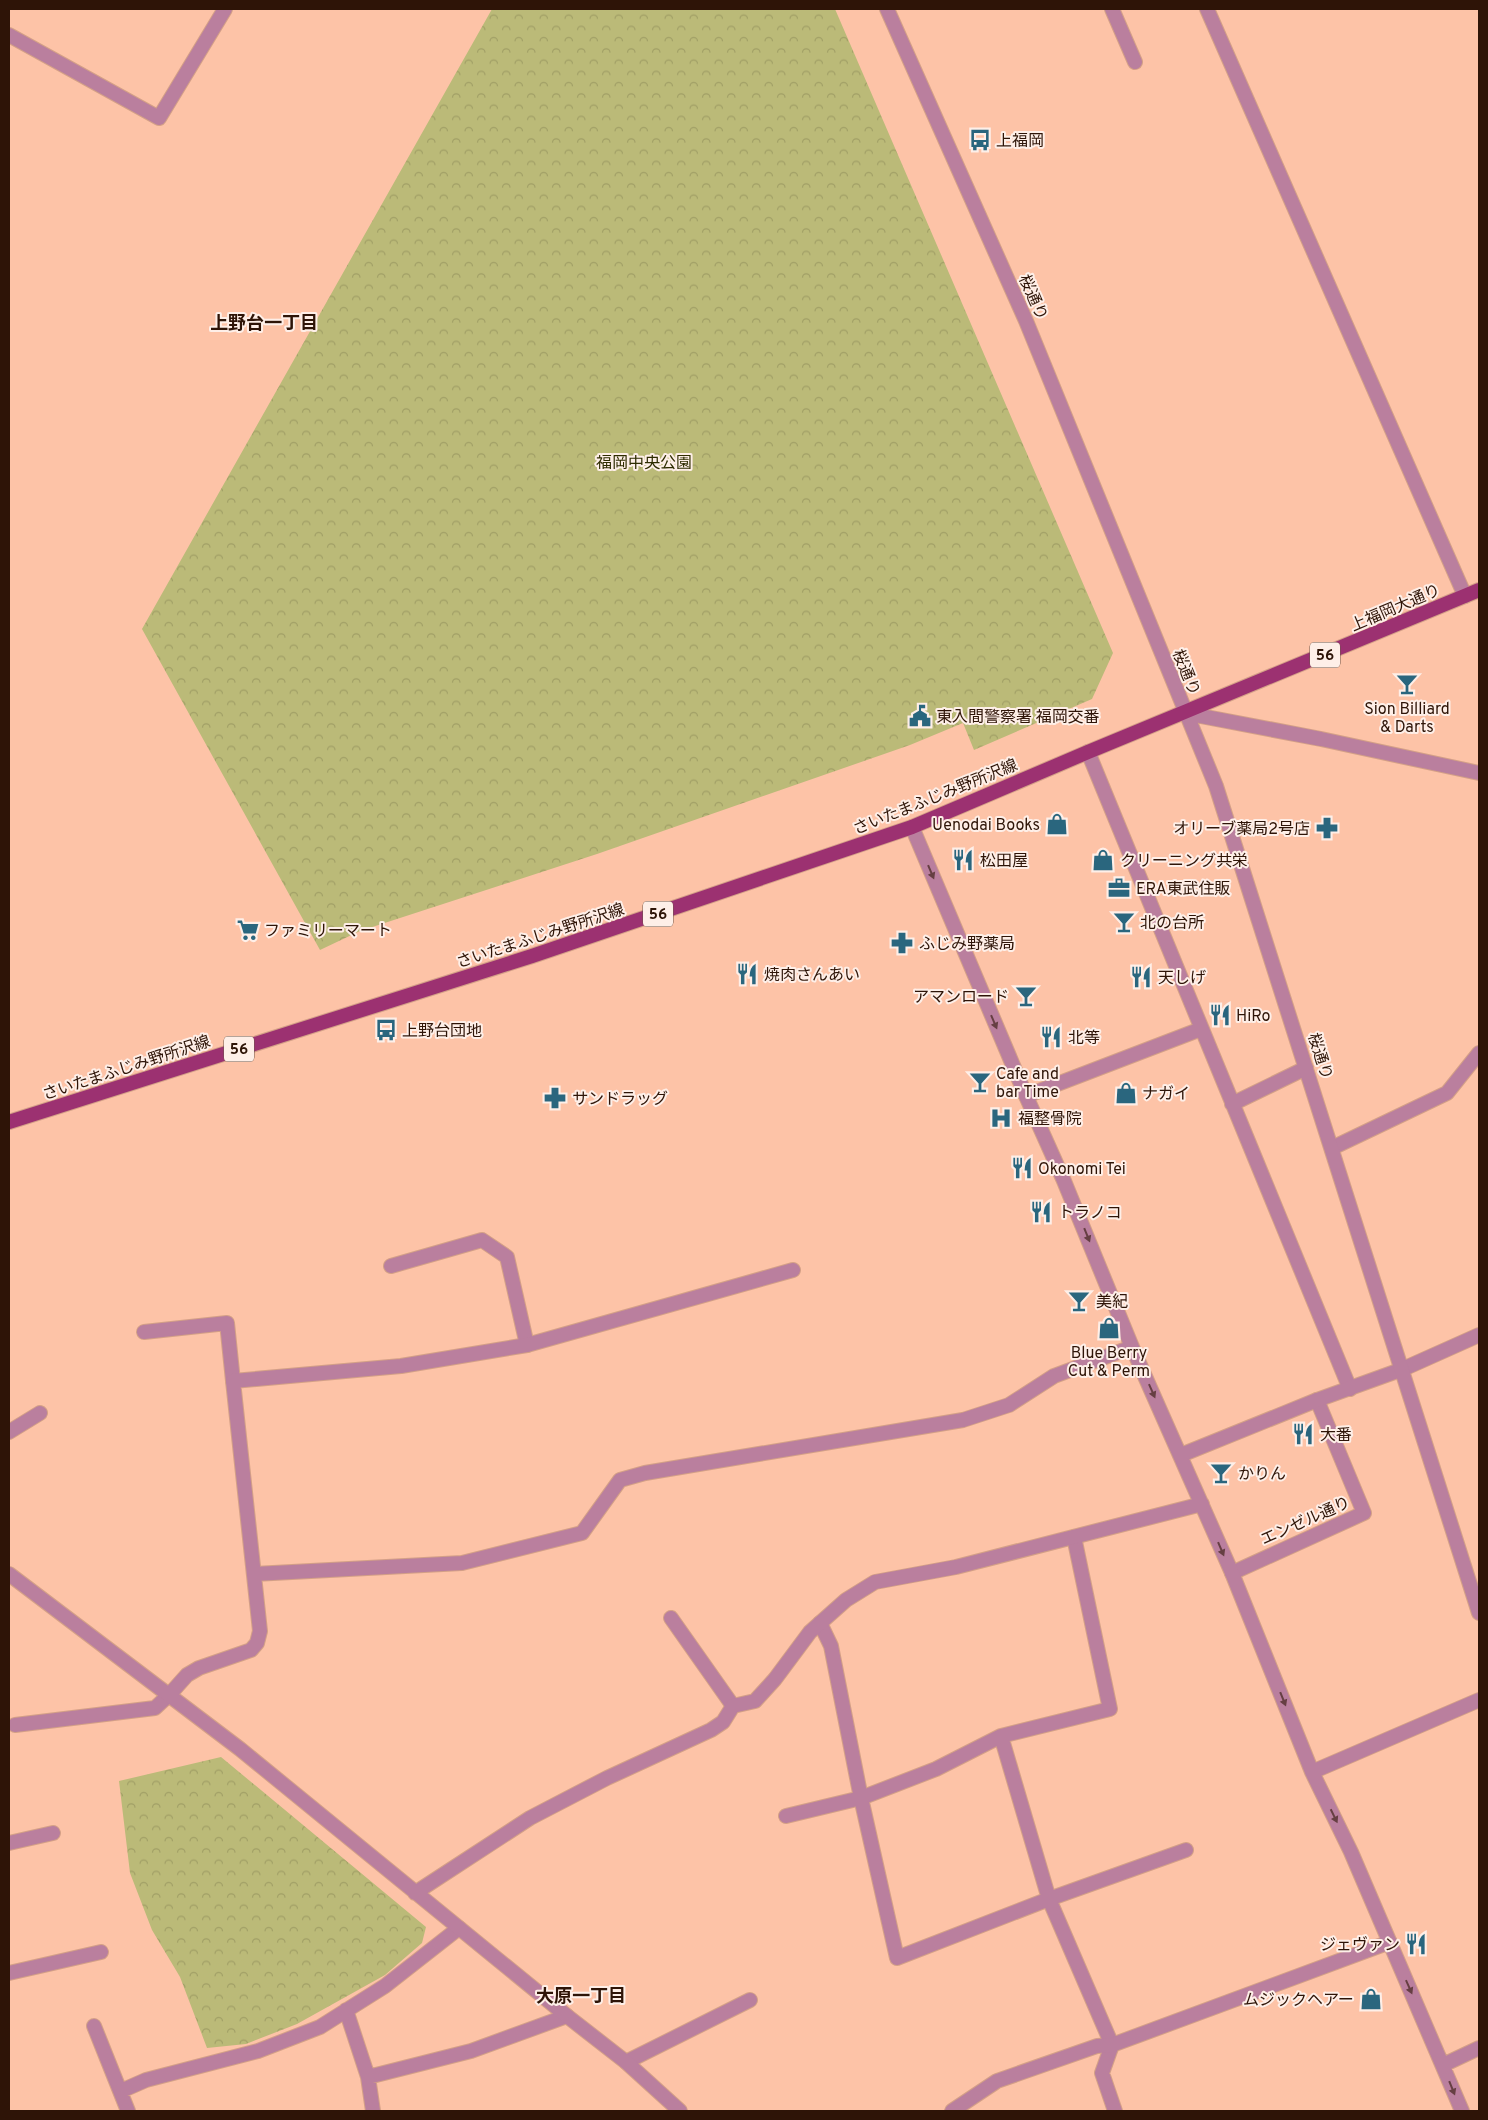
<svg xmlns="http://www.w3.org/2000/svg" width="1488" height="2120" font-family="Overpass,'Noto Sans JP',sans-serif">
	<defs>
		<pattern id="forest-crowns" width="20" height="18" patternUnits="userSpaceOnUse" patternTransform="scale(1.25)"><rect width="20" height="18" fill="#bbba78"/><path d="M2 6a3 3 0 1 1 6 0M12 15a3 3 0 1 1 6 0" fill="none" stroke="#a19f66"/></pattern>
	</defs>
	<rect width="100%" height="100%" fill="#fdc3a7"/>
	<path fill="url(#forest-crowns)" d="M492,9H835L1113,653L1092,699L974,750L963,723L910,745L597,854L360,931L320,950L142,629Z
		M221,1757L426,1927L422,1943L385,1975L297,2024L246,2044L207,2048L180,1977L152,1930L130,1873L119,1781Z"/>
	<g fill="none" stroke-linecap="round" stroke-linejoin="round">
		<g stroke="#d4a087" stroke-width="16">
			<path id="service" d="M9,35L159,118L225,9
				M1088,752L1350,1389
				M1026,1096L1201,1029
				M1232,1104L1306,1068
				M1332,1148L1447,1093L1479,1053
				M391,1266L482,1240L507,1257L527,1345
				M144,1332L227,1323L233,1381
				M9,1432L40,1413
				M1232,1573L1364,1513L1317,1400
				M671,1618L733,1706
				M820,1623L831,1646L861,1798L897,1958L1049,1899L1186,1850
				M15,1725L155,1708L170,1694
				M1001,1736L1049,1899L1112,2045L1102,2073L1115,2111
				M786,1816L861,1798L936,1769L1001,1736L1110,1709L1074,1537
				M9,1843L53,1833
				M9,1973L101,1952
				M346,2010L368,2077L373,2111
				M94,2026L128,2111
				M626,2062L750,2000
				M368,2077L471,2051L567,2016
				M121,2091L146,2080L258,2051L320,2027L385,1986L459,1928"/>
		</g>
		<g stroke="#d4a087" stroke-width="16">
			<path id="minor" d="M1112,9L1135,62
				M1207,9L1465,596
				M912,827L1026,1096L1064,1181L1132,1347L1232,1573L1312,1772L1351,1852L1462,2111
				M1181,1455L1317,1400L1403,1369L1479,1335
				M9,1574L240,1749L567,2016L626,2062L680,2111
				M254,1574L462,1563L582,1533L620,1480L645,1473L963,1420L1009,1405L1054,1376L1132,1347
				M170,1694L187,1675L199,1668L251,1650L257,1643L260,1631L233,1381L401,1366L527,1345L793,1270
				M1312,1772L1479,1700
				M415,1893L530,1818L607,1778L711,1730L723,1722L733,1706L755,1701L775,1679L810,1632L846,1600L875,1582L956,1567L1202,1504
				M1443,2065L1479,2048
				M952,2111L997,2081L1097,2046L1112,2045L1390,1942"/>
		</g>
		<g stroke="#d4a087" stroke-width="16">
			<path id="tertiary" d="M887,9L1026,321L1216,786L1479,1613
				M1185,713L1321,739L1479,773"/>
		</g>
		<g stroke="#d4a087" stroke-width="16">
			<path id="primary" d="M9,1122L532,956L912,827L1088,752L1479,590"/>
		</g>
		<use href="#service" stroke="#ba7f9e" stroke-width="14"/>
		<use href="#minor" stroke="#ba7f9e" stroke-width="14"/>
		<use href="#tertiary" stroke="#ba7f9e" stroke-width="14"/>
		<use href="#primary" stroke="#9c3171" stroke-width="14"/>
	</g>
	<defs><path id="oneway-solid" d="M-6-.8H1V-3.2L6.5 0L1 3.2V.8H-6Z" transform="scale(1.25)"/></defs>
	<g fill="#663f43">
		<use href="#oneway-solid" transform="translate(931 872) rotate(67)"/>
		<use href="#oneway-solid" transform="translate(994 1022) rotate(67)"/>
		<use href="#oneway-solid" transform="translate(1087 1235) rotate(68)"/>
		<use href="#oneway-solid" transform="translate(1152 1391) rotate(66)"/>
		<use href="#oneway-solid" transform="translate(1221 1549) rotate(67)"/>
		<use href="#oneway-solid" transform="translate(1283 1699) rotate(68)"/>
		<use href="#oneway-solid" transform="translate(1334 1816) rotate(64)"/>
		<use href="#oneway-solid" transform="translate(1409 1987) rotate(66)"/>
		<use href="#oneway-solid" transform="translate(1452 2088) rotate(68)"/>
	</g>
	<defs>
		<g id="bus-bare" transform="scale(1.725)"><path d="M-5-6H5V4H4V6H2V4H-2V6H-4V4H-5ZM-3.5-4V0h7V-4ZM-3.5 1.2v1.5H-2V1.2ZM2 1.2v1.5H3.5V1.2Z" fill="#2a667e" stroke="#feefe8" stroke-width="2.5" paint-order="stroke"/></g>
		<g id="bar-bare" transform="scale(1.725)"><path d="M-6-5H6L.8 .8V4.5H3.5V6h-7V4.5H-.8V.8Z" fill="#2a667e" stroke="#feefe8" stroke-width="2.5" paint-order="stroke"/></g>
		<g id="civic-bare" transform="scale(1.725)"><path d="M-.6-6.5H3V-4.5H.6V-3L4-1V1h2V6H-6V1h2V-1L-.6-3ZM-1.2 2.5V6h2.4V2.5Z" fill="#2a667e" stroke="#feefe8" stroke-width="2.5" paint-order="stroke"/></g>
		<g id="shop-bare" transform="scale(1.725)"><path d="M-5-2.5h2.3a2.7 3.5 0 0 1 5.4 0H5L5.5 6h-11ZM-1.5-2.5h3a1.5 2.3 0 0 0-3 0Z" fill="#2a667e" stroke="#feefe8" stroke-width="2.5" paint-order="stroke"/></g>
		<g id="pharmacy-bare" transform="scale(1.725)"><path d="M-2-6h4v4h4v4h-4v4h-4v-4h-4v-4h4Z" fill="#2a667e" stroke="#feefe8" stroke-width="2.5" paint-order="stroke"/></g>
		<g id="restaurant-bare" transform="scale(1.725)"><path d="M-5-6h1v4h1v-4h1v4h1v-4h1v5L-1.5 .5V6h-2V.5L-5-1ZM5-6V6H3V1.5H1.5Q1.5-4 5-6Z" fill="#2a667e" stroke="#feefe8" stroke-width="2.5" paint-order="stroke"/></g>
		<g id="office-bare" transform="scale(1.725)"><path d="M-6-3h4V-5.5h4V-3h4V5H-6ZM-1-4.5V-3h2v-1.5ZM-6 0V1H6V0Z" fill="#2a667e" stroke="#feefe8" stroke-width="2.5" paint-order="stroke"/></g>
		<g id="supermarket-bare" transform="scale(1.725)"><path d="M-6-5.5h2.5l.6 2H6L4.5 2H-2.5L-4.4-4H-6ZM-1.5 3.2a1.3 1.3 0 1 0 .1 0ZM3 3.2a1.3 1.3 0 1 0 .1 0Z" fill="#2a667e" stroke="#feefe8" stroke-width="2.5" paint-order="stroke"/></g>
		<g id="hospital-bare" transform="scale(1.725)"><path d="M-5-5h3v3.5h4V-5h3V5h-3V1.5h-4V5h-3Z" fill="#2a667e" stroke="#feefe8" stroke-width="2.5" paint-order="stroke"/></g>
	</defs>
	<g fill-rule="evenodd">
		<use href="#bus-bare" x="980" y="140"/>
		<use href="#bar-bare" x="1407" y="684"/>
		<use href="#civic-bare" x="920" y="716"/>
		<use href="#shop-bare" x="1057" y="824"/>
		<use href="#pharmacy-bare" x="1327" y="828"/>
		<use href="#restaurant-bare" x="963" y="860"/>
		<use href="#shop-bare" x="1103" y="860"/>
		<use href="#office-bare" x="1119" y="888"/>
		<use href="#bar-bare" x="1124" y="922"/>
		<use href="#supermarket-bare" x="248" y="930"/>
		<use href="#pharmacy-bare" x="902" y="943"/>
		<use href="#restaurant-bare" x="747" y="974"/>
		<use href="#restaurant-bare" x="1141" y="977"/>
		<use href="#bar-bare" x="1026" y="996"/>
		<use href="#restaurant-bare" x="1220" y="1015"/>
		<use href="#bus-bare" x="386" y="1030"/>
		<use href="#restaurant-bare" x="1051" y="1037"/>
		<use href="#bar-bare" x="980" y="1082"/>
		<use href="#shop-bare" x="1126" y="1093"/>
		<use href="#pharmacy-bare" x="555" y="1098"/>
		<use href="#hospital-bare" x="1001" y="1118"/>
		<use href="#restaurant-bare" x="1022" y="1168"/>
		<use href="#restaurant-bare" x="1041" y="1212"/>
		<use href="#bar-bare" x="1079" y="1301"/>
		<use href="#shop-bare" x="1109" y="1328"/>
		<use href="#restaurant-bare" x="1303" y="1434"/>
		<use href="#bar-bare" x="1221" y="1473"/>
		<use href="#restaurant-bare" x="1416" y="1944"/>
		<use href="#shop-bare" x="1371" y="1999"/>
	</g>
	<g text-anchor="middle" stroke-width="4" stroke-linejoin="round" paint-order="stroke">
		<g fill="#feefe8" stroke="#6c564a" stroke-width="1">
			<rect x="1310" y="642.5" width="30" height="25" rx="4"/>
			<rect x="643" y="901.5" width="30" height="25" rx="4"/>
			<rect x="224" y="1036.5" width="30" height="25" rx="4"/>
		</g>
		<g font-size="15" font-weight="bold" fill="#2e1407">
			<text x="1325" y="660">56</text>
			<text x="658" y="919">56</text>
			<text x="239" y="1054">56</text>
		</g>
		<g font-size="16" fill="#2e1407" stroke="#feefe8" text-anchor="start">
			<text x="996" y="146">上福岡</text>
			<text x="1407" y="714" text-anchor="middle">Sion Billiard<tspan x="1407" dy="18">&amp; Darts</tspan></text>
			<text x="936" y="722">東入間警察署 福岡交番</text>
			<text x="1040" y="830" text-anchor="end">Uenodai Books</text>
			<text x="1310" y="834" text-anchor="end">オリーブ薬局2号店</text>
			<text x="980" y="866">松田屋</text>
			<text x="1120" y="866">クリーニング共栄</text>
			<text x="1136" y="894">ERA東武住販</text>
			<text x="1140" y="928">北の台所</text>
			<text x="264" y="936">ファミリーマート</text>
			<text x="919" y="949">ふじみ野薬局</text>
			<text x="764" y="980">焼肉さんあい</text>
			<text x="1158" y="983">天しげ</text>
			<text x="1009" y="1002" text-anchor="end">アマンロード</text>
			<text x="1236" y="1021">HiRo</text>
			<text x="402" y="1036">上野台団地</text>
			<text x="1068" y="1043">北等</text>
			<text x="996" y="1079">Cafe and<tspan x="996" dy="18">bar Time</tspan></text>
			<text x="1142" y="1099">ナガイ</text>
			<text x="572" y="1104">サンドラッグ</text>
			<text x="1018" y="1124">福整骨院</text>
			<text x="1038" y="1174">Okonomi Tei</text>
			<text x="1058" y="1218">トラノコ</text>
			<text x="1096" y="1307">美紀</text>
			<text x="1109" y="1358" text-anchor="middle">Blue Berry<tspan x="1109" dy="18">Cut &amp; Perm</tspan></text>
			<text x="1320" y="1440">大番</text>
			<text x="1238" y="1479">かりん</text>
			<text x="1400" y="1950" text-anchor="end">ジェヴァン</text>
			<text x="1354" y="2005" text-anchor="end">ムジックヘアー</text>
		</g>
		<g font-size="16" fill="#2e1407" stroke="#feefe8">
			<text transform="translate(1034 297) rotate(66)" y="6">桜通り</text>
			<text transform="translate(1395 607) rotate(-23)" y="6">上福岡大通り</text>
			<text transform="translate(1187 672) rotate(68)" y="6">桜通り</text>
			<text transform="translate(935 796) rotate(-22)" y="6">さいたまふじみ野所沢線</text>
			<text transform="translate(540 935) rotate(-18)" y="6">さいたまふじみ野所沢線</text>
			<text transform="translate(1321 1056) rotate(72)" y="6">桜通り</text>
			<text transform="translate(126 1067) rotate(-18)" y="6">さいたまふじみ野所沢線</text>
			<text transform="translate(1305 1520) rotate(-24)" y="6">エンゼル通り</text>
		</g>
		<g font-size="16" fill="#2e2c00" stroke="#feefe8">
			<text x="644" y="468">福岡中央公園</text>
		</g>
		<g font-size="18" font-weight="bold" fill="#2e1407" stroke="#feefe8">
			<text x="264" y="329">上野台一丁目</text>
			<text x="581" y="2002">大原一丁目</text>
		</g>
	</g>
	<rect width="1488" height="2120" fill="none" stroke="#2e1407" stroke-width="20"/>
</svg>
